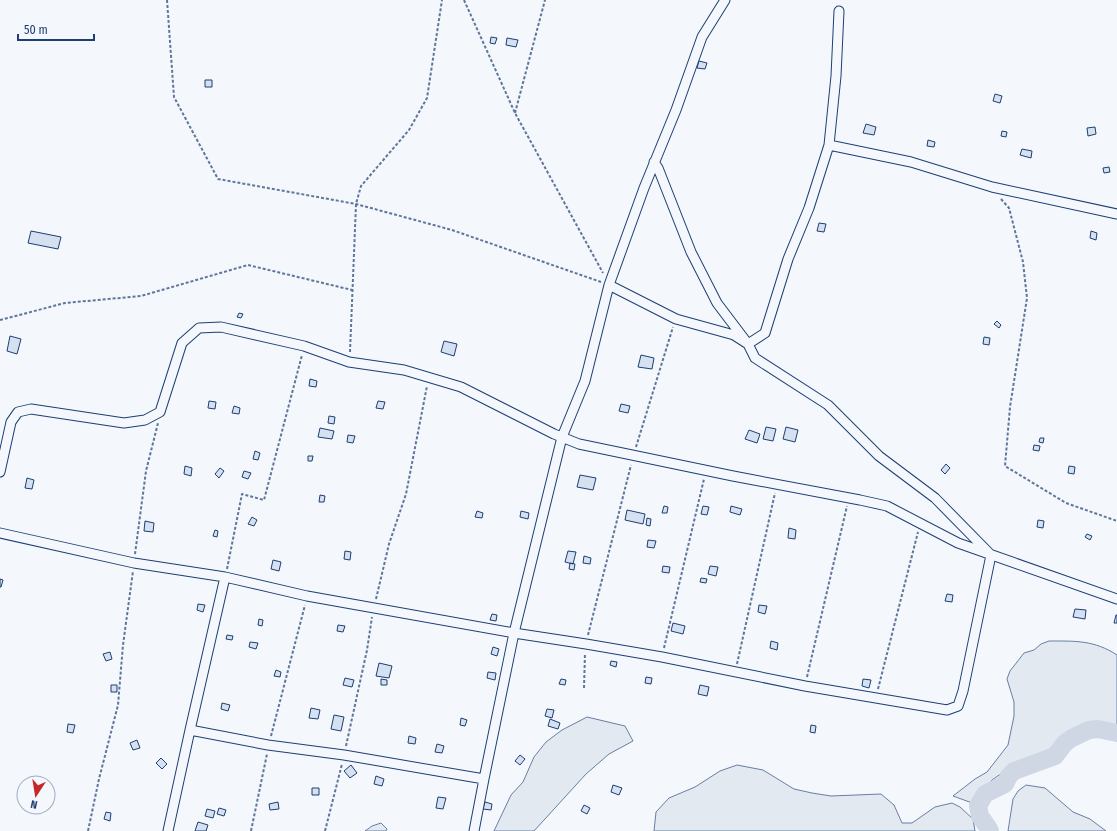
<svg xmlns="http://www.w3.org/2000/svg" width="1117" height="831" font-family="'Fira Sans Condensed',sans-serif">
	<rect width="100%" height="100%" fill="#f4f7fb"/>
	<path fill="#e3e9f0" stroke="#687fa3" d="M1049,641C1075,641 1094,640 1117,655V729L1105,726H1091L1068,734L1060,739L1052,751L1042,755L1033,756L1021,765L1008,769L992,780L975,804L953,796L975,779L987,772L1008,745L1014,716V702L1007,679L1010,671L1024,653L1034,650L1041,644Z
		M587,717L625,726L633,741L609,754L586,774L534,831H494L511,795L523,782L534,757L546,742L562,730Z
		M737,765L763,770L794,789L812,793L831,796L881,794L894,805L902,823H912L935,807L952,803L960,807L973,819L975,831H654L656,812L669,798L695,787L720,771Z
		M1026,785L1045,788L1073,812L1090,819L1106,831H1008L1013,799L1018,791Z
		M381,823L387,829L386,831H365L372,826Z"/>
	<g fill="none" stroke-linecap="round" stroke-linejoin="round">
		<path stroke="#cfd7e4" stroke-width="18" d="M990,831L987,826L980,816L978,806L985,794L1005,784L1009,776L1014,771L1055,756L1065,743L1072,738L1089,730L1098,729L1117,733"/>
	</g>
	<path fill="#d5e0f0" stroke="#1d3f73" d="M491,37L497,38L495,44L490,43Z
		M507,38L518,40L516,47L506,45Z
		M699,61L707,63L705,69L697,68Z
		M205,80H212V87H205Z
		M995,94L1002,96L1000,103L993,101Z
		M866,124L876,127L874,135L863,133Z
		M1095,127L1096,134L1088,136L1087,128Z
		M1002,131L1007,132L1006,137L1001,136Z
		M928,140L935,142L934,147L927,146Z
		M1022,149L1032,151L1031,158L1020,155Z
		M1109,167L1110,172L1104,173L1103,168Z
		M819,223L826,224L824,232L817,231Z
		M31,231L61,237L58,249L28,243Z
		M1091,231L1097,233L1096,240L1090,238Z
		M239,313L243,314L241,318L237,317Z
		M997,321L1001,325L999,328L994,324Z
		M10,336L21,339L17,354L7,351Z
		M984,337L990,338L989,345L983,344Z
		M444,341L457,344L454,356L441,352Z
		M641,355L654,358L652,369L638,367Z
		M310,379L317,381L316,387L309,386Z
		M209,401L216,402L215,409L208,408Z
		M378,401L385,402L383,409L376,408Z
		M621,404L630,406L628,413L619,411Z
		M234,406L240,408L239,414L232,413Z
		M329,416L335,417L334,424L328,423Z
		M766,427L776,429L773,441L763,439Z
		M786,427L798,430L795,442L783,439Z
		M320,428L334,431L332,439L318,437Z
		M749,430L760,434L757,443L745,439Z
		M348,435L355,436L353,443L347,442Z
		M1040,438H1044L1043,443L1039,442Z
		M1034,445L1040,446L1039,451L1033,450Z
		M255,451L260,453L258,460L253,459Z
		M308,456H313L312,461H308Z
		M946,464L950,468L945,474L941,470Z
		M185,466L192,468L191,476L184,474Z
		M1069,466L1075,467L1074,474L1068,473Z
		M220,468L224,471L219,478L215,474Z
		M244,471L251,473L248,479L242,477Z
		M580,475L596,478L593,490L577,487Z
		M27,478L34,480L32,489L25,488Z
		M320,495L325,496L324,502H319Z
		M664,506L668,507L667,513H662Z
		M703,506L709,507L707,515L701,514Z
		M731,506L742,509L740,515L730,512Z
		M627,510L645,514L643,524L625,520Z
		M477,511L483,513L482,518L475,517Z
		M521,511L529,513L528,519L520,517Z
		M252,517L257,520L254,526L248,524Z
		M647,518L651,519L650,526L646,525Z
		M1038,520L1044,521L1043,528L1037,527Z
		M145,521L154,523L153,532L144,531Z
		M789,528L796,530L795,539L788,538Z
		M215,530L218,531L217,537L213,536Z
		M1087,534L1092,536L1090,540L1085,537Z
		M648,540L656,541L654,548L647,547Z
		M345,551L351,552L350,560L344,559Z
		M568,551L576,552L573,564L565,562Z
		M584,556L591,558L590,564L583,563Z
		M273,560L281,562L279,571L271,569Z
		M570,563L575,564L574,570L569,569Z
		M663,566L670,567L669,573L662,572Z
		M710,566L718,567L716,576L708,574Z
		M701,578L707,579L706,583L700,582Z
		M0,579L3,580L1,587H0Z
		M947,594L953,595L952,602L945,601Z
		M198,604L205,605L203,612L197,610Z
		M759,605L767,606L765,614L758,612Z
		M1075,609L1086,610L1085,619L1073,617Z
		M492,614L497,615L496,621L490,620Z
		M1116,615H1117V623H1114Z
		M259,619L263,620L262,626L258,625Z
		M673,623L685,626L683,634L671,631Z
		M338,625L345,626L343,632L337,631Z
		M227,635L233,636L232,640L226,639Z
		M771,641L778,643L777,650L770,648Z
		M250,642L258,643L256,649L249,647Z
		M493,647L499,649L497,656L491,654Z
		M110,652L112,659L106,661L103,654Z
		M611,661L617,662L616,667L610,665Z
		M379,663L392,666L389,678L376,676Z
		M276,670L281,672L280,677L274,676Z
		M488,672L496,673L495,680L487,678Z
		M646,677L652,678L651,684L645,683Z
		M345,678L354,680L352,687L343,685Z
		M381,679L387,680V685H381Z
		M561,679L566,680L565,685L559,684Z
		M863,679L871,680L869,688L862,686Z
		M111,685H117V692H111Z
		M700,685L709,687L707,696L698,694Z
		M222,703L230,705L228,711L221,709Z
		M311,708L320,710L318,719L309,718Z
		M547,709L554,710L552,718L545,716Z
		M334,715L344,717L341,731L331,729Z
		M461,718L467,720L465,726L460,725Z
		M550,719L560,723L558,729L548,726Z
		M68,724L75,725L73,733L67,732Z
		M811,725L816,726L815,733L810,732Z
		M409,736L416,738L415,744L408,743Z
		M137,740L140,748L133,750L130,743Z
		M437,744L444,746L442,753L435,752Z
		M520,755L525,759L520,765L515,761Z
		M161,758L167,764L162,769L156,763Z
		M351,765L357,773L350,778L344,771Z
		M376,776L384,779L382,786L374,784Z
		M613,785L622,788L619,795L611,792Z
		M312,788H319V795H312Z
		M438,797L446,798L443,809L436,808Z
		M278,802L279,809L270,810L269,804Z
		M485,802L492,804L491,810L483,809Z
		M584,805L590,808L587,814L581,811Z
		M219,808L226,810L224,816L217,814Z
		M207,809L215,811L213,818L205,816Z
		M106,812L111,813L110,821L104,819Z
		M198,822L208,825L206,831H195Z"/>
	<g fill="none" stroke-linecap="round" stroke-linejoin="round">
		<g stroke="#1d3f73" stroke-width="11">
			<path id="minor" d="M829,145L911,162L992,187L1117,214
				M654,162L658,168L691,252L717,303L748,344L765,333L788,259L809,208L829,145L836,76L839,11
				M0,472L11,422L18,412L31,409L124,423L145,420L160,412L182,343L199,328L221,327L304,346L349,362L404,370L461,387L554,434L579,444L733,476L860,500L887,506L958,543L1117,599
				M0,533L134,563L225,577L307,596L514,633L586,644L662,657L805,686L947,710L958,706L963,691L991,555L935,498L879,456L828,405L755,358L748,344L734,335L676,319L609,285
				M190,730L268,745L344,755L484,779
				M168,831L190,730L225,577
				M474,831L484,779L514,633L562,437L585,381L609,285L644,188L676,110L702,37L725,0"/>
		</g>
		<path stroke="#5e769c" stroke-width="2" stroke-dasharray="3 2" stroke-linecap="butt" d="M167,0L174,97L218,179L356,204L452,230L601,282
			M464,0L515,113L603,273
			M515,113L545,0
			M1001,199L1009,208L1023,262L1027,298L1010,407L1005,466L1066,503L1117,521
			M0,320L65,303L141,296L248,265L352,290
			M350,352L356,204L361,186L409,130L427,98L442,0
			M636,447L673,327
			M135,554L146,471L158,423
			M227,569L242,494L264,500L302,355
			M376,599L389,544L406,494L427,386
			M588,635L631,465
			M664,648L704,479
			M737,664L775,493
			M807,677L847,506
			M584,688L585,653
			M878,689L918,532
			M271,736L305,605
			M346,746L367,650L372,617
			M88,831L99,779L118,705L123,645L133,571
			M251,831L267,754
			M325,831L342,764"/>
		<use href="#minor" stroke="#f4f7fb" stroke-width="9"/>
	</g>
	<g transform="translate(36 795) rotate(192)"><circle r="19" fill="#f4f7fb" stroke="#9eadc5"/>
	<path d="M0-3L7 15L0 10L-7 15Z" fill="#c62828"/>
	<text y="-6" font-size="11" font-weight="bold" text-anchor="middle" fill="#1d3f73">N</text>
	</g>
	<path d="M18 34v6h76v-6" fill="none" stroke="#1d3f73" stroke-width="2"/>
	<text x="24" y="34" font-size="12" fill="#1d3f73" stroke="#f4f7fb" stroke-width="3" paint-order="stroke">50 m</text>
</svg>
